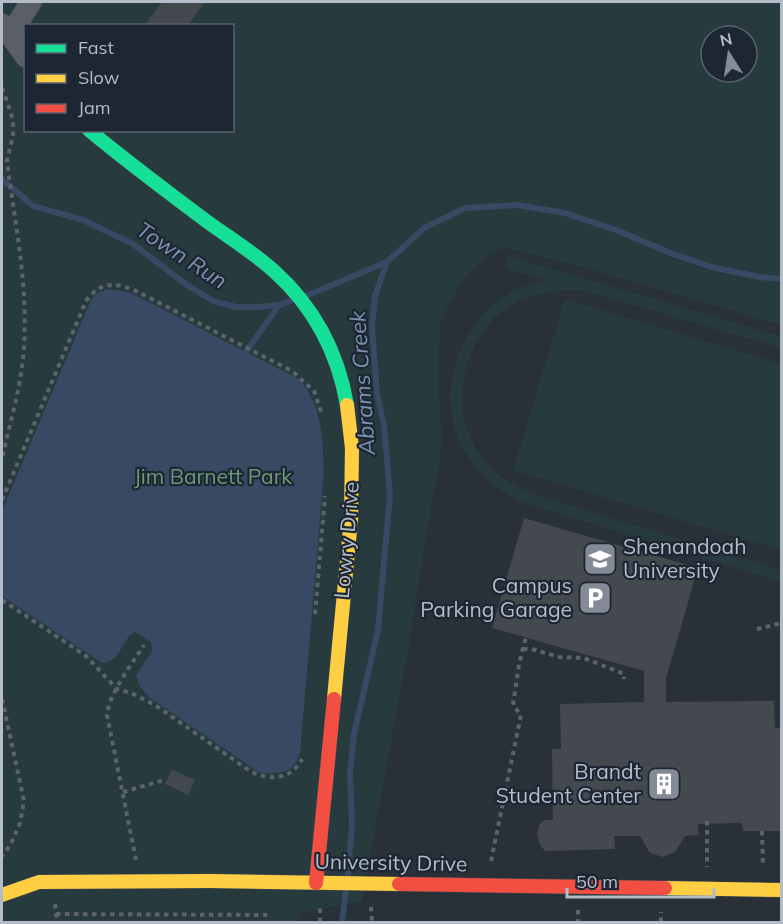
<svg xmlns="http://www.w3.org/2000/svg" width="783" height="924" font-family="Mulish,sans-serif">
	<rect width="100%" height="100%" fill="#2a3038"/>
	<path fill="#273a3e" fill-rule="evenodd" d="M2,2H781V325L579,266L505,248L488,255L467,275L450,302L440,324L438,386L442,438L438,472L428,524L409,644L362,901L300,913L298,922H2ZM26,26H232V130H26ZM711,36H747V72H711Z
		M508,256L781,336V348L584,291C556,288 529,293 505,309C493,317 483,330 476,343C451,390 459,445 503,478C513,485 525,490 536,495L781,570V582L531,505C519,500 505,495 495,486C448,449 438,391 466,339C473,324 484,310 498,300C511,290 528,285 544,280L505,268Z
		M565,299L781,364V550L513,470Z"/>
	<path fill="#384963" d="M107,289L129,292L299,379C323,407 322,436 324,471L300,753C293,774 281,774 260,773L150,698L140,687L136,675L152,651L151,642L135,632C120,640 122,662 102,663L2,596V511L91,300L96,294Z"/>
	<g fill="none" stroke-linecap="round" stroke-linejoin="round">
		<path stroke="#384963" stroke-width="6" d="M2,179L33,206L83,220L133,244L187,285L213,301L236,307H258L279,305L290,301
			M308,295L387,262
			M246,352L279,305
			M348,874L352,825L350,773L354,734L378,630L390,495L384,426L377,393L372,327L375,296L387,262L424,228L465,208L517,205L565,213L616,230L673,254L715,268L760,277L782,279
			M342,922L346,890"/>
	</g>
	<path fill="#444950" d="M162,2H205L187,26H144Z
		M524,518L698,568L666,678V702L774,701L775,728H782V831H743L742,823L698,824V835L685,836L675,852L663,857L650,853L640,836H614L615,849L545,851L540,845L537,835L539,825L545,820H553L552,749H561L560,704L644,702V671L492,628Z
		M172,770L195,780L188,795L165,784Z"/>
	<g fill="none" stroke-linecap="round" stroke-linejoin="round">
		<g stroke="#484c53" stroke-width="22">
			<path id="street" d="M2,24L26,57
				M10,35L31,2"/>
		</g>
		<g stroke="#484c53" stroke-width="15">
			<path id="fast" d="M89,130C126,161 165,190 205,220C228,237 253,252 274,271C314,307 338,353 347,405"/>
		</g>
		<g stroke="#484c53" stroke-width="15">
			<path id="slow" d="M334,699L351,519L352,448L347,405
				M665,888L782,890
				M2,895L39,882L210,881L399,884"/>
		</g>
		<g stroke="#484c53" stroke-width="15">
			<path id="jam" d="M316,883L334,699
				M399,884L665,888"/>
		</g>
		<path stroke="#5d636a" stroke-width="4" stroke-dasharray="4.5 4.5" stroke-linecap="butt" d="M2,88C7,102 15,119 13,134C12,144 8,153 7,162C15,223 28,285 24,346C22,384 10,422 2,459
			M2,500L86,301C100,282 113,282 134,290L292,371L314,391L322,414
			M2,600L86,656L117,689L131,693L155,705L250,771C270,781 291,780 302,759
			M315,614L325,496
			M757,629L782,623
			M523,649H532L559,657L584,658L624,674V679
			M2,699L24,801L20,823L11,844L2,856
			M123,792L164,780
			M707,821V867
			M762,831L763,867
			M136,860L107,715C109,693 132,664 144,645
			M491,861L521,715L513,705L519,664L526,637
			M55,904L57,922
			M371,907L372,922
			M578,910V922
			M56,914L267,915
			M320,922V906
			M661,922V912"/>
		<use href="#street" stroke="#5a5e66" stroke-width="21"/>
		<use href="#fast" stroke="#16e098" stroke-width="14"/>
		<use href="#slow" stroke="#ffcf43" stroke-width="14"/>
		<use href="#jam" stroke="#f24e42" stroke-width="14"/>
	</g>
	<defs>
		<g id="university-square" transform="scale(1.725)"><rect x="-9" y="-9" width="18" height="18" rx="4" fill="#848b96" stroke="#1d2633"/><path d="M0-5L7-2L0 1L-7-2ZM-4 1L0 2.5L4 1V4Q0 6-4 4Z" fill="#fff"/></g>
		<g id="parking-square" transform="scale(1.725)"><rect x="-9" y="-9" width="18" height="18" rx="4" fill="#848b96" stroke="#1d2633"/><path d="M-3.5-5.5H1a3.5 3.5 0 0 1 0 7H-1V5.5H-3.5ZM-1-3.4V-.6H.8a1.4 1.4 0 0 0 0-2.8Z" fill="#fff"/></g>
		<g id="building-square" transform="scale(1.725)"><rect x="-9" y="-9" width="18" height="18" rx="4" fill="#848b96" stroke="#1d2633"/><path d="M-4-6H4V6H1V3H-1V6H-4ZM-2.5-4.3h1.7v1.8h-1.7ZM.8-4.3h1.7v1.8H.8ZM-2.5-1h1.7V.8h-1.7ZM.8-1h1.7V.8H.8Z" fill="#fff"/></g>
	</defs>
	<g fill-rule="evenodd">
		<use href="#university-square" x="600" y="559"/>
		<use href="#parking-square" x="595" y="598"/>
		<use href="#building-square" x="664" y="784"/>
	</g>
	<g text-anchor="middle" stroke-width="4.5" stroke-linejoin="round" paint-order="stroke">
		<g font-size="21" fill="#6b9a76" stroke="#1d2633">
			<text x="213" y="484">Jim Barnett Park</text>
		</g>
		<g font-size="21" fill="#b4bcc9" stroke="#1d2633">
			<text transform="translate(347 540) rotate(-85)" y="7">Lowry Drive</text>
			<text transform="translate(391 863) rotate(1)" y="7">University Drive</text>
		</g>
		<g font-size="21" fill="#b4bcc9" stroke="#1d2633" text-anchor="end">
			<text x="623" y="554" text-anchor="start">Shenandoah<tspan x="623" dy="24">University</tspan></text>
			<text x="572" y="593">Campus<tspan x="572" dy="24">Parking Garage</tspan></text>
			<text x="641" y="779">Brandt<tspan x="641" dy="24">Student Center</tspan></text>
		</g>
		<g font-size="22" font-style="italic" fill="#7c92b1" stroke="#1d2633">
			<text transform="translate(182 255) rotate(33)" y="8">Town Run</text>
			<text transform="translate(362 383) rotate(-94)" y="8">Abrams Creek</text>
		</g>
	</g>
	<rect width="783" height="924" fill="none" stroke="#b4bcc9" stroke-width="6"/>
	<rect x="24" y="24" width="210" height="108" fill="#1d2633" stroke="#59626f" stroke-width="1.5"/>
	<rect x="36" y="44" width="30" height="9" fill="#16e098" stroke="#59626f" stroke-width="1.5"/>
	<text x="78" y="54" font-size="18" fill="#b4bcc9">Fast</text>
	<rect x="36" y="74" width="30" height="9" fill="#ffcf43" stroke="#59626f" stroke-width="1.5"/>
	<text x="78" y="84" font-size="18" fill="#b4bcc9">Slow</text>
	<rect x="36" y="104" width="30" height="9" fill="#f24e42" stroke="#59626f" stroke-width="1.5"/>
	<text x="78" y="114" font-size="18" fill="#b4bcc9">Jam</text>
	<g transform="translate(729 54) rotate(348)"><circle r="28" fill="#1d2633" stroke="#59626f" stroke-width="1.5"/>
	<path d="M0-4.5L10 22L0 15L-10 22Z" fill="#848b96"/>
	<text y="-9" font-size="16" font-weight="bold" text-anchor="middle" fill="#b4bcc9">N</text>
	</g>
	<path d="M567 888v9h147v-9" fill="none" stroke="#b4bcc9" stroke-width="3"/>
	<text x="576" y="888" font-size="18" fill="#b4bcc9" stroke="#1d2633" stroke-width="4.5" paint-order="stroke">50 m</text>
</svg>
